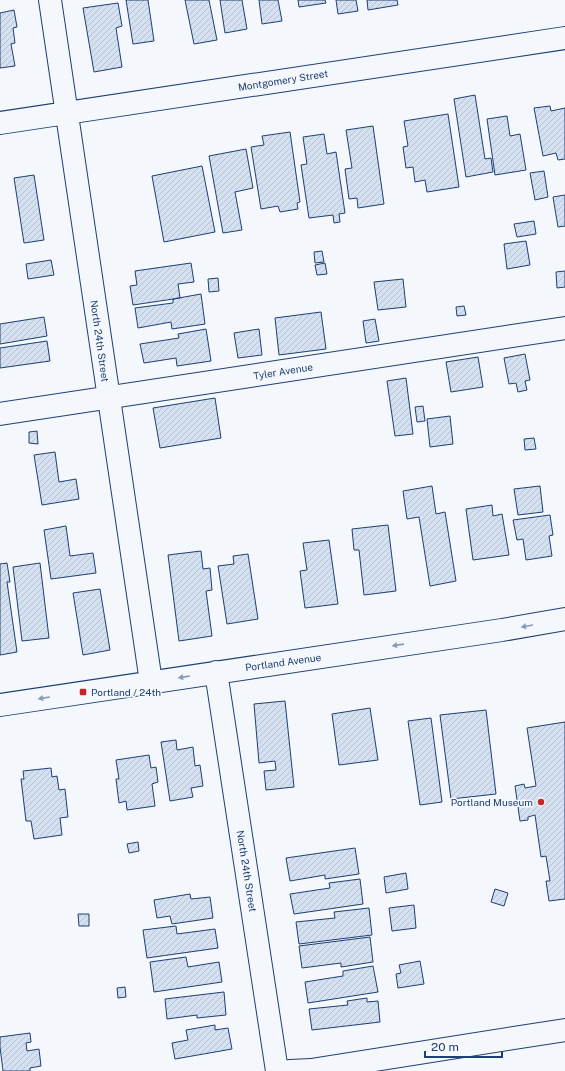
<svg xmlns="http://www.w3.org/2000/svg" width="565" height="1071" font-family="'Public Sans',sans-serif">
	<defs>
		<pattern id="building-hatch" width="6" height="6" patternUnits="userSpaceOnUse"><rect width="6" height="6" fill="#d5e0f0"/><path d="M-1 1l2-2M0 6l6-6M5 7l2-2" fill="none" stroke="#b6c1d1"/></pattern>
	</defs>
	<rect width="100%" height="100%" fill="#f4f7fb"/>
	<path fill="url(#building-hatch)" stroke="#1d3f73" d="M126,0H148L154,41L133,44Z
		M185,0H209L217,40L194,44Z
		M220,0H242L247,29L225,33Z
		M259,0H278L282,21L262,24Z
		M298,0H325L326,3L299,7Z
		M336,0H356L358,11L338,14Z
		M367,0H397L398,5L368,10Z
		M118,3L122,26L116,28L122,67L94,72L83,8Z
		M14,10L17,27L13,28L15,43L11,44L15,66L0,68V13Z
		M475,95L485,159L491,158L493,172L466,177L454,99Z
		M550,106L551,111L565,108V159L558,160L556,153L543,156L534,108Z
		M448,114L459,187L427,192L425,180L415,182L413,167L406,168L403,147L408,146L404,121Z
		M507,116L510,136L520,134L526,170L495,175L487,119Z
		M373,126L384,204L358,208L357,198L349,199L345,169L352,168L346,130Z
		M290,132L300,202L297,203L298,209L280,212L278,206L261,209L251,147L264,145L262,136Z
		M324,134L327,154L336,152L345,213L339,214L340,222L334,223L333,215L309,218L301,165L307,164L303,137Z
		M246,149L253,188L235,192L242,230L223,233L209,156Z
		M202,166L215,232L164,242L152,176Z
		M544,171L548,197L535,200L530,173Z
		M34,175L44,240L24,243L14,178Z
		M565,195V226L558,227L553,197Z
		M534,221L536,234L517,237L514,224Z
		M526,241L530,265L507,269L504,244Z
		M322,251L324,262L315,263L314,252Z
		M51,260L54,275L28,279L26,264Z
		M191,263L194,282L178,284L180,298L133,305L130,286L137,285L135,271Z
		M325,263L327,274L317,275L315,265Z
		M565,271V287L557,288L556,272Z
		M218,278L219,291L209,292L208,279Z
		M403,279L406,307L378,310L374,282Z
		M201,294L205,324L172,329L171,322L138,328L135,308L173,303V299Z
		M464,306L466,315L457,316L456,307Z
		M321,312L326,349L279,355L275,318Z
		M44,317L47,336L0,344V324Z
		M375,319L379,341L366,343L363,321Z
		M206,329L211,361L177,366L176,358L144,363L140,344L179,338L178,334Z
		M259,329L262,355L238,358L234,333Z
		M47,341L50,361L0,368V348Z
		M525,354L530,380L525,381L527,390L518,392L516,383L509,384L504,358Z
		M478,357L483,387L451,392L446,362Z
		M406,378L413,434L395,436L387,381Z
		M215,398L221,438L160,448L153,408Z
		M423,406L425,421L417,422L415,407Z
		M450,416L453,444L430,447L427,419Z
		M37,431L38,444L29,443V432Z
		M534,438L536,449L525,450L524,439Z
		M55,452L59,482L76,479L79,499L42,505L34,455Z
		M432,486L436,514L445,512L456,581L430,586L419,517L407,519L403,491Z
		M540,486L543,512L518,515L514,489Z
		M492,505L493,516L502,514L509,555L473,560L466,509Z
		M550,515L553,535L549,536L552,556L526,560L523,539L517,540L513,520Z
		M388,525L396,591L364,595L359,550H354L352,529Z
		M66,526L70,556L93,553L96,573L51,579L44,530Z
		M329,540L338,604L305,608L300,571L307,570L303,543Z
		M201,551L203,569L210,568L212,590L206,591L212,636L179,641L168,555Z
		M248,554L258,619L227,624L218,566L234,564L233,556Z
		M7,563L10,582H7L17,652L0,655V564Z
		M40,563L49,638L22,641L13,567Z
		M100,589L110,650L83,655L73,593Z
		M285,701L294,787L266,790L264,771L276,770L275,761L259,763L254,704Z
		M370,708L378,760L339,765L332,714Z
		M486,710L496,794L451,799L440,715Z
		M431,718L442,802L420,805L408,721Z
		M565,722V899L549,901L546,881H550L546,856L541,857L535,815L528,817V820L520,821L515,786L524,784L525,788L536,786L527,728Z
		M176,740L177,750L193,747L195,766L200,765L203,786L191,788L193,797L170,801L161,742Z
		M149,755L151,768L156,767L158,782L152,784L155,806L127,810L126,801L119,803L116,779H119L116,760Z
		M51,768L52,777L57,776L59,790L65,789L68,817L60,818L62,835L34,839L31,821H26L21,779H24L23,771Z
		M138,842L139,851L129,853L127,844Z
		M355,848L359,874L325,879V875L290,881L286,858Z
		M406,873L408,889L386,893L384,877Z
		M360,879L363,904L294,914L290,894L330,888L329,883Z
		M495,889L508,893L504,906L491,902Z
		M190,894L191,899L210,897L213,918L172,924L170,916L157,918L154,900Z
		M414,905L416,928L392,931L389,908Z
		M369,908L372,935L299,944L296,922L335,918L334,912Z
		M78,914H89V926H79Z
		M176,926L177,934L215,929L218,948L147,958L143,930Z
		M370,937L373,962L341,967V963L302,968L299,946Z
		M186,957L188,967L219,962L222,982L154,992L150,962Z
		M420,961L424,984L398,988L396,974L401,973L399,965Z
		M373,966L378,992L308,1003L305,982L343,976V971Z
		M125,987L126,997L118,998L117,988Z
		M224,992L226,1015L197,1018V1015L167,1019L165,999Z
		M367,998V1002L378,1001L380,1022L312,1030L309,1009L348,1005L347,1001Z
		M215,1025V1030L228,1028L232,1049L175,1059L172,1043L188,1040L186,1030Z
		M30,1033L31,1042L26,1043L27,1051L39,1049L41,1066L30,1068V1071H3L0,1047V1037Z"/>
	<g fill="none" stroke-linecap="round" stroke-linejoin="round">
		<g stroke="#1d3f73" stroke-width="24">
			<path id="minor" d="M50,0L151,682
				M0,123L565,38
				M0,414L565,328
				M216,672L277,1071
				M0,705L502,630L565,619
				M290,1071L311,1070L565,1030"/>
		</g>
		<use href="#minor" stroke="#f4f7fb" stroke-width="22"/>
	</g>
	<defs><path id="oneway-solid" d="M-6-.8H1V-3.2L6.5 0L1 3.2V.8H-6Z"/></defs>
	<g fill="#889bb7">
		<use href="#oneway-solid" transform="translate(527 626) rotate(170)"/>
		<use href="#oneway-solid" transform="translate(398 645) rotate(172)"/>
		<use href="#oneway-solid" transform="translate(184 677) rotate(171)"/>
		<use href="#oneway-solid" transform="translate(44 698) rotate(171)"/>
	</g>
	<g fill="#c62828" stroke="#f4f7fb" stroke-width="1.5">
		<rect x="79" y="688" width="8" height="8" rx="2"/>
		<circle cx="541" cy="802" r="4"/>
	</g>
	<g text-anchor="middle" stroke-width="3" stroke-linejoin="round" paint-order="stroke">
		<g font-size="10" fill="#1d3f73" stroke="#f4f7fb">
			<text transform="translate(283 80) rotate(-9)" y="4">Montgomery Street</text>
			<text transform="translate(100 341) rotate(82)" y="4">North 24th Street</text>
			<text transform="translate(283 371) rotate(-9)" y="4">Tyler Avenue</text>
			<text transform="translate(283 662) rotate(-8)" y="4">Portland Avenue</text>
			<text transform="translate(247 871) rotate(81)" y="4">North 24th Street</text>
		</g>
		<g font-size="10" fill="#1d3f73" stroke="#f4f7fb" text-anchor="start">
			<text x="91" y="696">Portland / 24th</text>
			<text x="533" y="806" text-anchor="end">Portland Museum</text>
		</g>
	</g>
	<path d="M425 1051v6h77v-6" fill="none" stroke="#1d3f73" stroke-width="2"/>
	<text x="431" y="1051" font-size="12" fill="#1d3f73" stroke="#f4f7fb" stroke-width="3" paint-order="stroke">20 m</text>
</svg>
